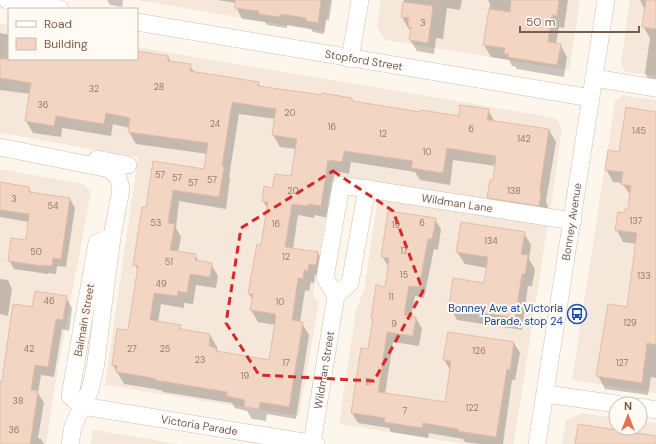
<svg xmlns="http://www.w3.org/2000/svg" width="656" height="444" font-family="'DM Sans',sans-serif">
	<rect width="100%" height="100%" fill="#fdf6ec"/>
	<path fill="#f5e8da" d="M137,0H330L325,32Z
		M381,0H580L569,70L386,40L377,27Z
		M630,0H656V76L626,72L621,64Z
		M0,24L9,25V59H137V47L550,117L557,120L561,126V135L550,214L332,177L313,295L319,302L299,416L105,385L138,157L0,133Z
		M623,95L656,100V393L572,380L615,101Z
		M0,169L84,184L91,192L58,367L46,444H0Z
		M378,196L548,223L514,442L513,444H464L339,424L356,310L364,290Z
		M583,413L616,418V428H640V421L656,423V444H562L566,420Z
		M93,430L178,444H91Z"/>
	<path fill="#0003" fill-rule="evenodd" d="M107,0H123L122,7L110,5Z
		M217,0H332L329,20H326L324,34L313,32L311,29L287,25V28L267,25L265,22L242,19L236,7V3Z
		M404,0H462L460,10L447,8L443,39L436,38L434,54L417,51L410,40L411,31L408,28L402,17Z
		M488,0H568L564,28L559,27L556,44H560L567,57L564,77L517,69L515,66H512L509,60L491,57L484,45L490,4Z
		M640,0H656V86L652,85L645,73L650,38L643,26L645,10Z
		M0,33L9,35V59H137V52L168,57L171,62L190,65L194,72L258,82L261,88L352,99L354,103L421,113L460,117L488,110L495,122L549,130L556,142L546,201L548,207L546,217L495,209L488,197L494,182L496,166L453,160L450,185L420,180L415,172L351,162L349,174L335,171L328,218L315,215L314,218L298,215L293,249L318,253L325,265L323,276L315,275L314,283L311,282L309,291L305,290L300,322L302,323L309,335L296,419L267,414L266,421L252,419L247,411L235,408L232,403L163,392V391L155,389L124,384L113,365L128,331L138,271L135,265L146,209L154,162L205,170L208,154L136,144L129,132V128L113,124L111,136L62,128L61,137L33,133L26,121L31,94L0,90ZM239,114L276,119L273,135L280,147L296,149L291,177L273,189L263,201L268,209L262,246L249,294L253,300L251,310L258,322L276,325L270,361L218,353L217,347L210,335L183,331L180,326L158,322L161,304L184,308V303L193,304L196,285L216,288L218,276L211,264L199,262L195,255L178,253L181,237L176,228L179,201L226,209L230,179L229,177Z
		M656,113V378L651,377L648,395L605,389L598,376L609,305L628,308L637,244L623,242L616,229L629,210L631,196L622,183L613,182L606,169Z
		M0,184L29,188L32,194L70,199L75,208L66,267L57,266L56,274L48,273V274L14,269L9,260L26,241L29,222L0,217Z
		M435,219L441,229L438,250L434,249L424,298L415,296L411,318H416L422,329L419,346L393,342L385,394L446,403L451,371L444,360L514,343L520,353L515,380H512L503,444H479L465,442L463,439L429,433L428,438L391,432L389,428L358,423L352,413L369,350L374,321L372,318L385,288L389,268L382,256Z
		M524,233L531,245L529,259L535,269L532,286H528L522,330L457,320L450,307L454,279L485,284L487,268L465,264L457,252Z
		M0,279L8,280L12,289L8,316L0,314Z
		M66,297L72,308L69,331L62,329L54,377L41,375L38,393L44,403L38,438L41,439L44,444H0V382H2L33,308Z"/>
	<path fill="#f3d5c3" stroke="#e6bba3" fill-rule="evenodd" d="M235,0H321L318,23L306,21V18L281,14L280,17L259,14V11L235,8Z
		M511,0H559L557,16L552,15L548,42L561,44L557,65L508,57L509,54H504L505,48L483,45L489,9L510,12Z
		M646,0H656V29L642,27Z
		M403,2L433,6L428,43L409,40L411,27H408L409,18L401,17Z
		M137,51L168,56V61L191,64L190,71L259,82L258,86L322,95V93L352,98V101L420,112L421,110L459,116L460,105L489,109L487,120L549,129L540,188V193L541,194L539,206L487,198L490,180H493L496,156L447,148L443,173L411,168L413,161L344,151L342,162L328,160L321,206L308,204V206L292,204L285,247L318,252L316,265L309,264L308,271L304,270L303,279L298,278L292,320L303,322L289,407L260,402L259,409L244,407L245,400L227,396V392L155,380L156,379L147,377L116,372L117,366L112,365L117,329L128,330L138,266L133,265L142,207L146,208L153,161L204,169L208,143L128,132L130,118L106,113L104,124L56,116L54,126L25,121L31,83L0,78V59H137ZM232,102L276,109L272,135L297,139L291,176L275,174L272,188L264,186L262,201L268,202L261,245L257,244L248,294H253L250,310L275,314V316H276L269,360L216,351V348L209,346L210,334L180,329L181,325L150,320L154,293L177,296L178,291L187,293L190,274L210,277L212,263L195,260L196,254L170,250L175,224L168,223L173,190L219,197L224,166H222Z
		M626,107L656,112V345L647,343L642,383L596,376L608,304L627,307L637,233L615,230L618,212L624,213L625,209H628L631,186L621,184L623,172L605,170L608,150L619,152Z
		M0,182L29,187V192L70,198L61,259L53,258L52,266L43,265V266L8,261L11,238L26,240L29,214L0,210Z
		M388,211L436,218L432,239H428L419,287L409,286L404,315L416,317L413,336L387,332L378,392L445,402L451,361L443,360L448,332L514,342L510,370L507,369L496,437L458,431V429L423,423L422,428L384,422L385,418L351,413L361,348L368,349L373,318H371L376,285L385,287L389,258L381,257Z
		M461,222L525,232L521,254L528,255L525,274H522L515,318L449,307L453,278L484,283L488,257L456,252Z
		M35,291L67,296L63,320L56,319L48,367L35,365L31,390L38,391L30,444H0V381H2L13,304L32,307Z
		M578,424L656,436V444H575Z"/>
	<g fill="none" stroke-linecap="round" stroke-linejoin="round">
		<g stroke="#d1beb0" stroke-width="18">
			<g id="minor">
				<path d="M7,0L60,9"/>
				<path id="s1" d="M137,22L591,98"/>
				<path d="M350,59L360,0"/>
				<path d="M594,78L656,88"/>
				<path d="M0,147L109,169L118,177L121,189L112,237L95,369L90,390L73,426L70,444"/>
				<path d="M97,159L128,165"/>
				<path id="s2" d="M112,237L97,243L70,396L82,406L316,444"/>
				<path id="s3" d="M336,296L325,278L341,185L573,221"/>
				<path d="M546,394L617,404"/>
				<path d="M640,407L656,410"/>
				<path id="s4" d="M312,443L336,296L350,283L367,188"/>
				<path id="s5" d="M537,444L606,0"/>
			</g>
		</g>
		<use href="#minor" stroke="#fff" stroke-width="17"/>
	</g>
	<path fill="none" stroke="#d62828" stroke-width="3" stroke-dasharray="8 5" stroke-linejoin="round" d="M333,171L393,211L423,291L374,381L259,375L226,323L241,228Z"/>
	<defs>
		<g id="bus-ring" transform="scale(1)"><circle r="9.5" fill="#fffaf3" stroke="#1a4fb4" stroke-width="1.5"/><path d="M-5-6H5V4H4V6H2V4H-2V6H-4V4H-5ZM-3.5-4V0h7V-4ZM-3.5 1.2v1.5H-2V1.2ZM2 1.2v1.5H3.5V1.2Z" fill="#1a4fb4"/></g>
	</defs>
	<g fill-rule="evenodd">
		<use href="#bus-ring" x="577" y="314"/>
	</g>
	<g text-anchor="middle" stroke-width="4" stroke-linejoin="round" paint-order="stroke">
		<g font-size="9" fill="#987a6a">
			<text x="423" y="26">3</text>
			<text x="159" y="90">28</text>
			<text x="94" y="92">32</text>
			<text x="43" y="108">36</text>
			<text x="290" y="116">20</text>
			<text x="215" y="127">24</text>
			<text x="332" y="130">16</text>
			<text x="471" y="132">6</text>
			<text x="639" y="134">145</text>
			<text x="383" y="137">12</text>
			<text x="524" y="142">142</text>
			<text x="427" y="155">10</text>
			<text x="160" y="178">57</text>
			<text x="177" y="181">57</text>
			<text x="212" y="183">57</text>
			<text x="193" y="186">57</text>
			<text x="293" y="194">20</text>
			<text x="514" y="194">138</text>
			<text x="14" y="202">3</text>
			<text x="53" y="209">54</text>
			<text x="636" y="224">137</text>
			<text x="156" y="226">53</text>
			<text x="422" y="226">6</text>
			<text x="276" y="227">16</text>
			<text x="396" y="228">19</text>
			<text x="491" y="244">134</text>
			<text x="404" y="254">17</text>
			<text x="36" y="255">50</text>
			<text x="286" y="260">12</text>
			<text x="169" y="265">51</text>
			<text x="404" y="278">15</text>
			<text x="644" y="279">133</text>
			<text x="161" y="287">49</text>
			<text x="391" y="300">11</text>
			<text x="49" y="304">46</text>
			<text x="280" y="305">10</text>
			<text x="630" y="326">129</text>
			<text x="394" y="327">9</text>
			<text x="29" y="352">42</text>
			<text x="132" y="352">27</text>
			<text x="165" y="352">25</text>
			<text x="479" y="354">126</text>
			<text x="200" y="363">23</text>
			<text x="286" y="366">17</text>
			<text x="622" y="366">127</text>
			<text x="245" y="379">19</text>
			<text x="368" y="385">11</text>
			<text x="18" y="404">38</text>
			<text x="472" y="411">122</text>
			<text x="405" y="414">7</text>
			<text x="14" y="433">36</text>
		</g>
		<g font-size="11" fill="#7a5c4d" stroke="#fffaf3">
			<text dy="4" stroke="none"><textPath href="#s1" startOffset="230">Stopford Street</textPath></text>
			<text dy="4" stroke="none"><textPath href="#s3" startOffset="233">Wildman Lane</textPath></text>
			<text dy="4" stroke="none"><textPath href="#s5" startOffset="225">Bonney Avenue</textPath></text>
			<text transform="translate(84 320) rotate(-80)" y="4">Balmain Street</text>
			<text dy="4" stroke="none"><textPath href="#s4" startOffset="74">Wildman Street</textPath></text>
			<text dy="4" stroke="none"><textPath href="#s2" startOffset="306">Victoria Parade</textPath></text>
		</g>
		<g font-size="11" fill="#164399" stroke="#fffaf3" text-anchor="end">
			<text x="563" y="312">Bonney Ave at Victoria<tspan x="563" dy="13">Parade, stop 24</tspan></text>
		</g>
	</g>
	<rect x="8" y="8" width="130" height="52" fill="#fffaf3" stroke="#cabbb1"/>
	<rect x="16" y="21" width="20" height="6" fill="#ffffff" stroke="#cabbb1"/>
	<text x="44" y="28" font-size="12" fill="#7a5c4d">Road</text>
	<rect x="16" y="38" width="20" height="12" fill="#f3d5c3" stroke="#cabbb1"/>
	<text x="44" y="48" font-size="12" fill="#7a5c4d">Building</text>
	<g transform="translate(628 416)"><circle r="19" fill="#fffaf3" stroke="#cabbb1"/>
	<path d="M0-3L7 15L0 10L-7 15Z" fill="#e76f51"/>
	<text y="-6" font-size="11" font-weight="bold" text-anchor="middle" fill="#7a5c4d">N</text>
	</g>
	<path d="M520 26v6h119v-6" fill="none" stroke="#7a5c4d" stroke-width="2"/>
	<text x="526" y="26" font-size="12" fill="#7a5c4d" stroke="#fffaf3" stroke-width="3" paint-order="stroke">50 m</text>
</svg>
